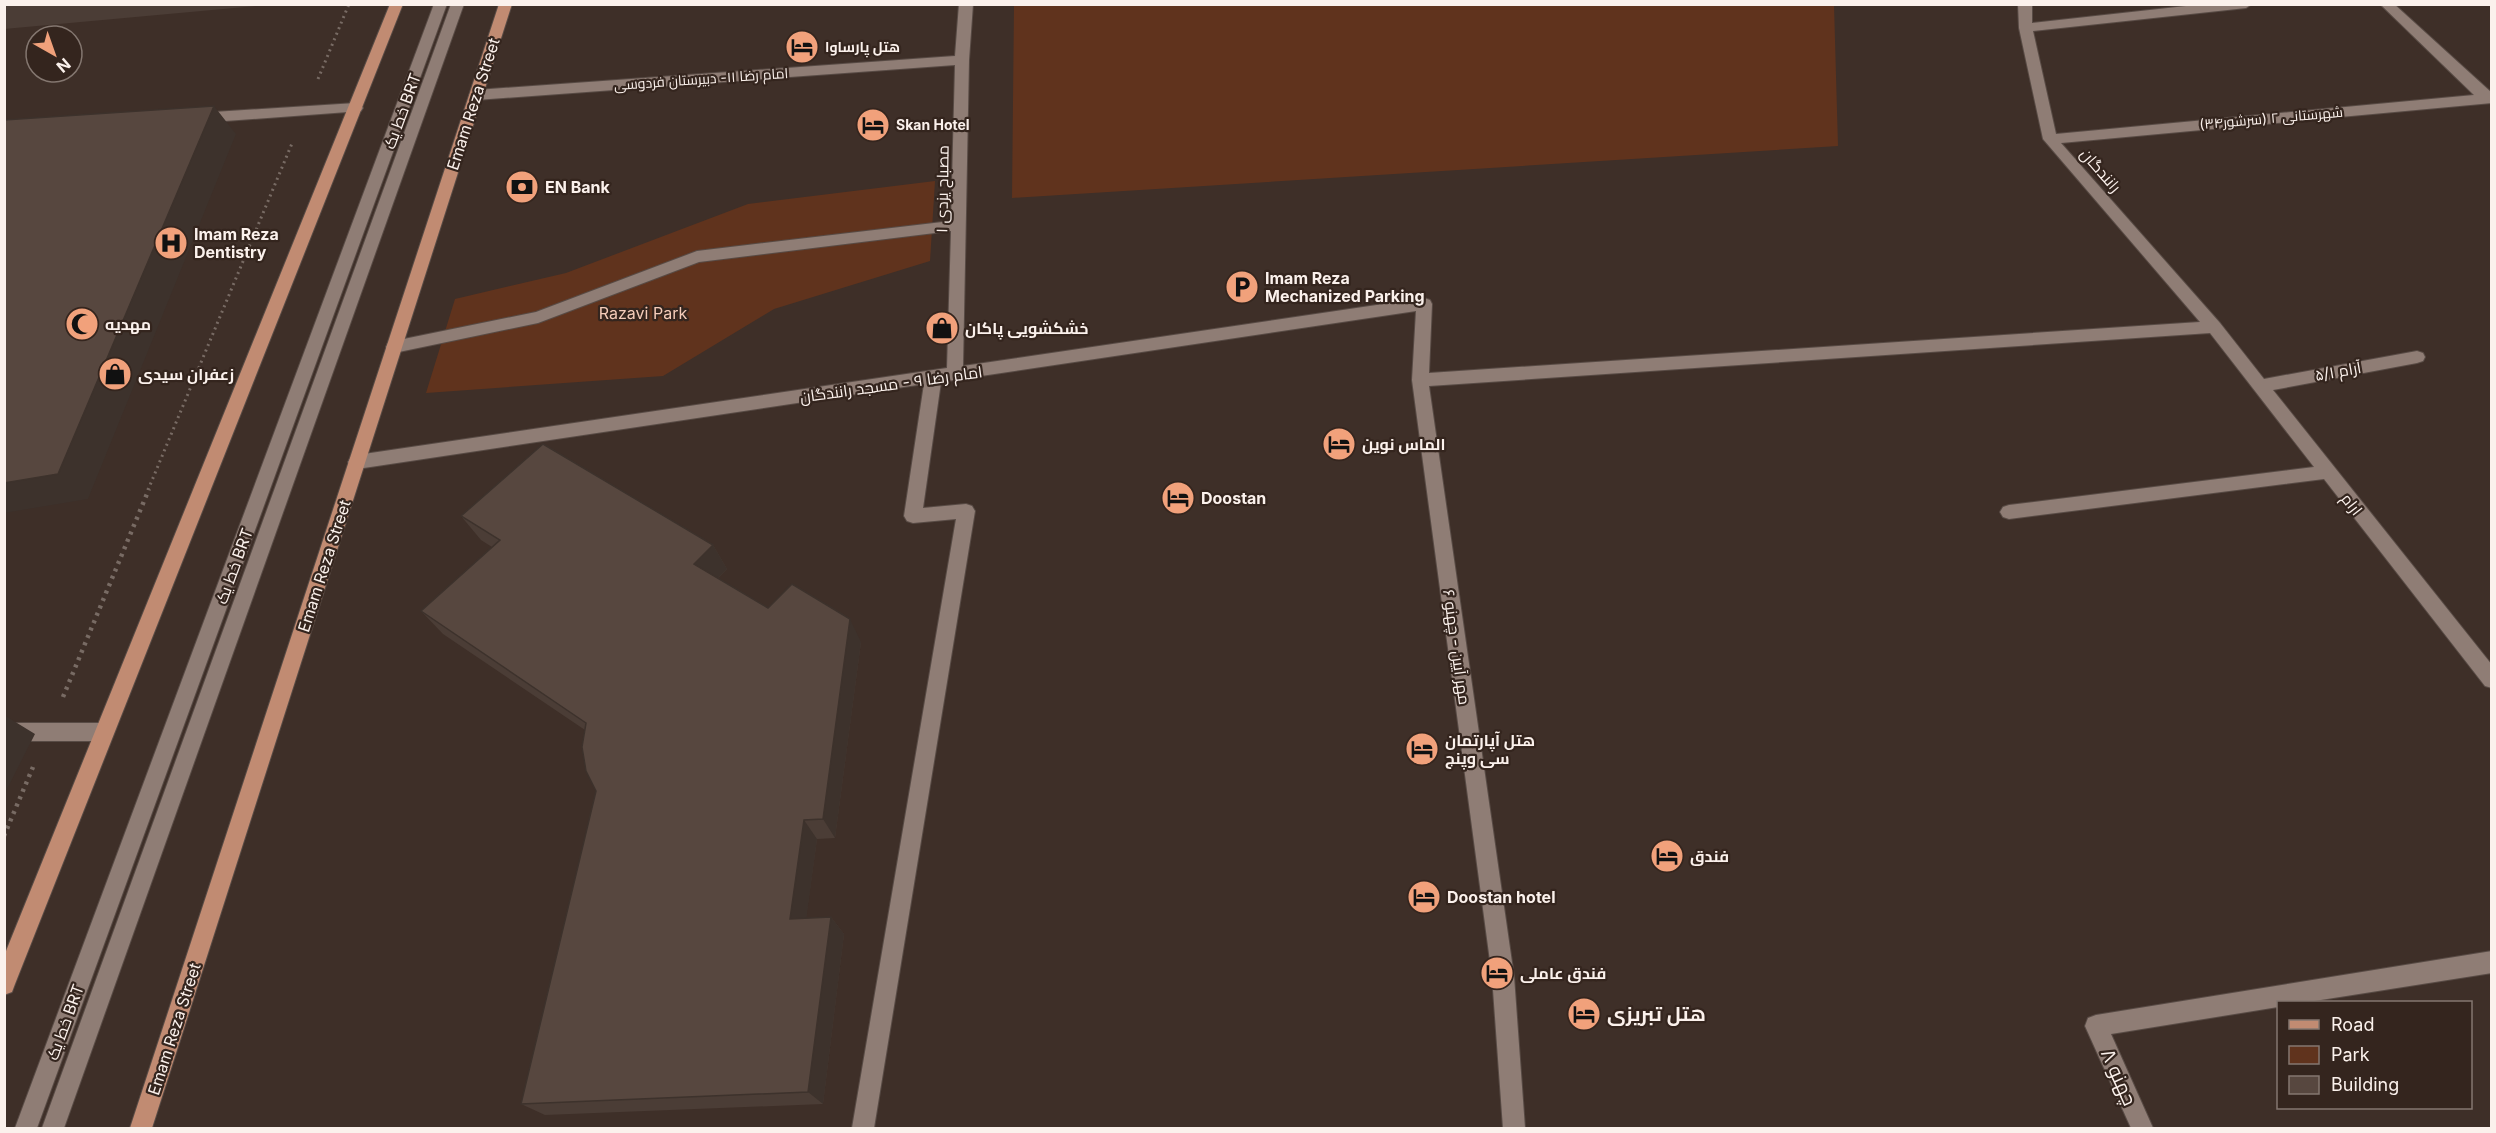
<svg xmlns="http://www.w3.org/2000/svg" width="2496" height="1133" font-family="Inter,Cairo,sans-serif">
	<rect width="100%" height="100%" fill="#3e2f28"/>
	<path fill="#60331d" d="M1014,5H1834L1838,146L1012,198Z
		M935,181L930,261L774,309L663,376L426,393L455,299L566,273L748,204Z"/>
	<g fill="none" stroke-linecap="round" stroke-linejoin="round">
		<g stroke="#584b45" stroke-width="2">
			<path id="lane" d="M434,4H447L37,1128H15Z
				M451,4H464L64,1128H42Z"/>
		</g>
		<g stroke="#584b45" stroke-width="2">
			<path id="street" d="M959,4H973L969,60L963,366L1424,298L1430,300L1432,304L1429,373L2200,322L2043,139L2019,28L2018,4H2032V23L2204,4H2252L2246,8L2033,31L2056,134L2474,95L2380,4H2394L2492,93V103L2061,143L2220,323L2264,379L2417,351L2423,353L2425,357L2423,361L2417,363L2273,390L2492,665V688L2485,686L2324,479L2009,519L2003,517L2000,512L2003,507L2009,505L2314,467L2210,333L1429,386L1514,976L1525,1128H1503L1492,976L1412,380L1416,311L941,382L923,508L966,504L972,506L975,511L874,1128H852L956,519L913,523L907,521L904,516L924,384L357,469L351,467L348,462L351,457L357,455L947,368L951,231L699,262L538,323L394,353L388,351L386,347L388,343L394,341L536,312L697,251L951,221L955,65L476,100L469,95L476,90L955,56Z
				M356,103L361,105L363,108L361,111L198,123L191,118L198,113Z
				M4,723H104L111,726L114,732L111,738L104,741H4Z
				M2492,951V973L2308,1002H2278V1007L2111,1034L2153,1128H2131L2085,1026L2088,1018L2096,1015Z"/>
		</g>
		<g stroke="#584b45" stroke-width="2">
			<path id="primary" d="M390,4H403L15,984L12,992L4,995V956Z
				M499,4H512L152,1128H130Z"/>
		</g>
		<path stroke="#786b64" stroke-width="3" stroke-dasharray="2 4" stroke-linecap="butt" d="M318,79L349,4
			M148,490L293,141"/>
		<path stroke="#786b64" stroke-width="4.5" stroke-dasharray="3 5" stroke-linecap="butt" d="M63,697L149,489
			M4,836L33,767"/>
		<use href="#lane" fill="#8f7d75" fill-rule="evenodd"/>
		<use href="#street" fill="#8f7d75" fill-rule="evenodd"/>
		<use href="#primary" fill="#c18b72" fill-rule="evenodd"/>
	</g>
	<path fill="#4b3d36" d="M4,4H277L4,29Z
		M461,516L713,545L727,569L718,578L768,608L861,642L835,838L817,839L806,918L831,917L844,934L823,1104L545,1115L521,1104L596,791L585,730L443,634L421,611L492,547L481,540Z"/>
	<path fill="#3d322c" d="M214,106L236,134L88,499L4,513V483Z
		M713,545L727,569L709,587L694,564Z
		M850,619L861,642L835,838L823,819Z
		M4,715L35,734L4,795Z
		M804,820L817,839L804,936L790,919Z
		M831,917L844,934L823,1104L808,1092Z"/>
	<path fill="#57473f" stroke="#3d322c" stroke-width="1.5" d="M214,106L58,474L4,483V120Z
		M543,444L713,545L694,564L768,608L792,584L850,619L823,819L804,820L790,919L831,917L808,1092L521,1104L596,791L586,771L582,747L586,723L421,611L500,540L461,516Z"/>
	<defs>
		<g id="hotel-disc" transform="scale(1.725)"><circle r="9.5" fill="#f1a17b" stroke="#34251e"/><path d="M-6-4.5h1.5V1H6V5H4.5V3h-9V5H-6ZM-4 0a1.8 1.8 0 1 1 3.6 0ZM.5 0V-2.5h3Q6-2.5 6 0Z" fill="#111"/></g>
		<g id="bank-disc" transform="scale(1.725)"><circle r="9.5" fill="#f1a17b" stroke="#34251e"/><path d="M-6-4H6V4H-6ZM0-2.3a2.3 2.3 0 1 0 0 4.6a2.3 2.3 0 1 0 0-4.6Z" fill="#111"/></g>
		<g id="hospital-disc" transform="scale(1.725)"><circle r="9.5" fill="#f1a17b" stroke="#34251e"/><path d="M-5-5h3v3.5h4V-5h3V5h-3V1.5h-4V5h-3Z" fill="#111"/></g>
		<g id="parking-disc" transform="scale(1.725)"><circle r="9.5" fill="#f1a17b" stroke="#34251e"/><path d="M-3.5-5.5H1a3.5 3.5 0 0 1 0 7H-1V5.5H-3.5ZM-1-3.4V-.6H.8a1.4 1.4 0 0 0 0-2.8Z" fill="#111"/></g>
		<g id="mosque-disc" transform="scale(1.725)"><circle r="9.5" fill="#f1a17b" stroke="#34251e"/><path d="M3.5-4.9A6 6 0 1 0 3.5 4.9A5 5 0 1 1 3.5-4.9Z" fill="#111"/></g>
		<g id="shop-disc" transform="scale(1.725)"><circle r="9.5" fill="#f1a17b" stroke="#34251e"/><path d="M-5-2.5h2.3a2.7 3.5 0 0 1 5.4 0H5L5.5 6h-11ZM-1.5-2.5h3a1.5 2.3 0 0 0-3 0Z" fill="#111"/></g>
	</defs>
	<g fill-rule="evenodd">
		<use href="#hotel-disc" x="802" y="47"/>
		<use href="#hotel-disc" x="873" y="125"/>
		<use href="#bank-disc" x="522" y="187"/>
		<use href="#hospital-disc" x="171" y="243"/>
		<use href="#parking-disc" x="1242" y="287"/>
		<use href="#mosque-disc" x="82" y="324"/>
		<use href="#shop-disc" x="942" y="328"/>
		<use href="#shop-disc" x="115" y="374"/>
		<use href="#hotel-disc" x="1339" y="444"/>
		<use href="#hotel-disc" x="1178" y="498"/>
		<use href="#hotel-disc" x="1422" y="749"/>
		<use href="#hotel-disc" x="1667" y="856"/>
		<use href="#hotel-disc" x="1424" y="897"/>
		<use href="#hotel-disc" x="1497" y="973"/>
		<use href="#hotel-disc" x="1584" y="1014"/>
	</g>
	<g text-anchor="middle" stroke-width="4.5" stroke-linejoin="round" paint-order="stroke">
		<g font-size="14" font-weight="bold" fill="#fbf1ec" stroke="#34251e" text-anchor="start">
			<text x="825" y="52">هتل پارساوا</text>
			<text x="896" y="130">Skan Hotel</text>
		</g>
		<g font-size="14" fill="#fbf1ec" stroke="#34251e">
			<text transform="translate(701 79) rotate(-4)" y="5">امام رضا ۱۱- دبیرستان فردوسی</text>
			<text transform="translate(2271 118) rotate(-5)" y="5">شهرستانی ۲ (سرشور۳۴)</text>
		</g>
		<g font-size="16" fill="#fbf1ec" stroke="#34251e">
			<text transform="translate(473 104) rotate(-72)" y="6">Emam Reza Street</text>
			<text transform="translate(402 111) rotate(-70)" y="6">خط یک BRT</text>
			<text transform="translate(2101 170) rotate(49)" y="6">رانندگان</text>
			<text transform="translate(942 189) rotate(-89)" y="6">مصباح یزدی ۱</text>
			<text transform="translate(2338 371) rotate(-10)" y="6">آرام ۵/۱</text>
			<text transform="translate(891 384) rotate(-8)" y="6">امام رضا ۹ - مسجد رانندگان</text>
			<text transform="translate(2352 504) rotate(52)" y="6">ارام</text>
			<text transform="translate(234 566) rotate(-70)" y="6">خط یک BRT</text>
			<text transform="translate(324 566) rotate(-72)" y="6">Emam Reza Street</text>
			<text transform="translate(1457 647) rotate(82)" y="6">مهر آیین - چهنو ۶</text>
			<text transform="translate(65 1022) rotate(-70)" y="6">خط یک BRT</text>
			<text transform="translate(174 1029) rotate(-72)" y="6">Emam Reza Street</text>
		</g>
		<g font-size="16" font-weight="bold" fill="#fbf1ec" stroke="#34251e" text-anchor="start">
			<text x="545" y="193">EN Bank</text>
			<text x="194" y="240">Imam Reza<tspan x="194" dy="18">Dentistry</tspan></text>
			<text x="1265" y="284">Imam Reza<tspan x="1265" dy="18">Mechanized Parking</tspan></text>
			<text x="105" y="330">مهدیه</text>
			<text x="965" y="334">خشکشویی پاکان</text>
			<text x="138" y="380">زعفران سیدی</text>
			<text x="1362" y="450">الماس نوين</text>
			<text x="1201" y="504">Doostan</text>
			<text x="1445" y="746">هتل آپارتمان<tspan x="1445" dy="18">سی وپنج</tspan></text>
			<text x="1690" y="862">فندق</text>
			<text x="1447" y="903">Doostan hotel</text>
			<text x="1520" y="979">فندق عاملى</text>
		</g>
		<g font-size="16" fill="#f5ccb9" stroke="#34251e">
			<text x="643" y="319">Razavi Park</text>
		</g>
		<g font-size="20" font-weight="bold" fill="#fbf1ec" stroke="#34251e" text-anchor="start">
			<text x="1607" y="1021">هتل تبریزی</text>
		</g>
		<g font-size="20" fill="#fbf1ec" stroke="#34251e">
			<text transform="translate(2119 1077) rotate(66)" y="7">چهنو ۸</text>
		</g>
	</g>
	<rect width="2496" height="1133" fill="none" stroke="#fbf1ec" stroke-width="12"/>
	<rect x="2277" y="1001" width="195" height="108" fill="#34251e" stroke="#847770" stroke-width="1.5"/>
	<rect x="2289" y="1020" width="30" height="9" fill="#c18b72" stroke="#847770" stroke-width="1.5"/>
	<text x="2331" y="1031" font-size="18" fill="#fbf1ec">Road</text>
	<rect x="2289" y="1046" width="30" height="18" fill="#60331d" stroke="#847770" stroke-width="1.5"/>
	<text x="2331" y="1061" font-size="18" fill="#fbf1ec">Park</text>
	<rect x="2289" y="1076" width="30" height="18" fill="#57473f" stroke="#847770" stroke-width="1.5"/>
	<text x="2331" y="1091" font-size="18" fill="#fbf1ec">Building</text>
	<g transform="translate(54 54) rotate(140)"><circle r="28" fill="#34251e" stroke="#847770" stroke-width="1.5"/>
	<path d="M0-4.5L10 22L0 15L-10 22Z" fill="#f1a17b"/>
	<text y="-9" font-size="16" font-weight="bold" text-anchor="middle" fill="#fbf1ec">N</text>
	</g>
</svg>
